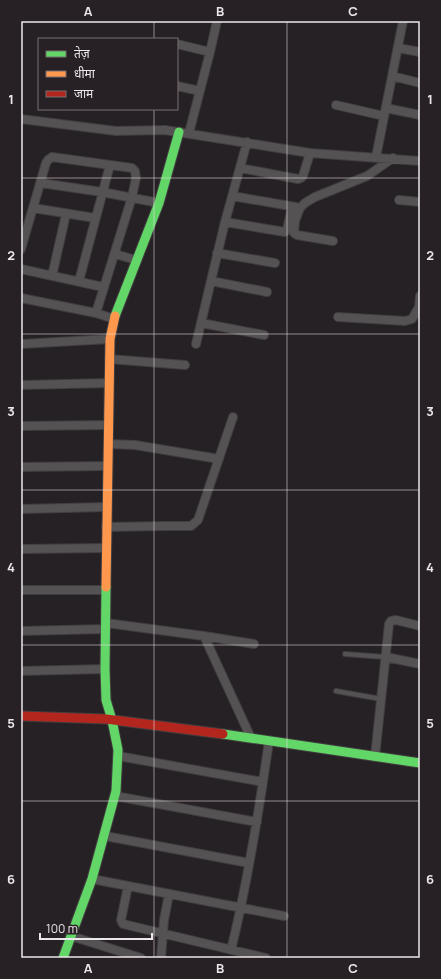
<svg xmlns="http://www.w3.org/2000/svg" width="441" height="979" font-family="Manrope,'Noto Sans Devanagari',sans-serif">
	<rect width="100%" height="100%" fill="#262124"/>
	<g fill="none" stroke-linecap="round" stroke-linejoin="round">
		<g stroke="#413e40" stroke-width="6">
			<path id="lane" d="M345,654L385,657
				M336,691L381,699"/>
		</g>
		<g stroke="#413e40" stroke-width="10">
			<path id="street" d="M177,44L210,52
				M398,48L420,52
				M392,76L420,83
				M177,86L200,91
				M336,105L384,116
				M386,108L420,115
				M21,119L116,131L165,130L310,153L420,161
				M189,133L210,52L217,21
				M376,157L403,21
				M240,168L298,179L301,178L303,176L310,153
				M41,183L102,192L159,203
				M232,196L296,207
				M399,200L420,202
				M33,208L95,218
				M225,222L285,232L287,230L292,207
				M333,241L297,235L294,233L295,221L300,208L305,203L315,197L367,176L393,158
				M21,249L46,163L48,160L52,157L132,168L135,171L136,178L132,197L96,313
				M217,253L275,263
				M115,254L136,260
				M21,269L103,287
				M52,276L66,214
				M79,281L110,165
				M211,281L267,292
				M21,298L96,313L114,319
				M338,317L405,321L412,319L419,307L420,296
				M201,323L264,335
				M21,344L110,339
				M196,344L225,222L247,142
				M109,359L185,365
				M21,385L109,383
				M21,426L109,425
				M109,444L135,445L219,459
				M21,467L108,466
				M21,509L107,507
				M106,527L165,526H191L198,520L233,417
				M21,549L106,548
				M21,590H106
				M106,623L204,636L254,644
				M21,631L106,629
				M204,636L251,738
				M386,657L420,664
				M21,671L105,669
				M118,756L263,782
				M375,757L389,624L391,621L396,620L420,626
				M115,796L257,822
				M105,836L249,863
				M92,879L284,916
				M128,886L121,920L123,924L266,958
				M71,936L141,958
				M231,950C248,881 259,811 269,741
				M161,958L164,920L169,894"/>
		</g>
		<g stroke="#413e40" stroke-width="11">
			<path id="fast" d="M115,316L159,203L179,132
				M223,734L420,763
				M63,958L92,879L116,791L118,750L112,720L106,700L105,669L106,587"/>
		</g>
		<g stroke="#413e40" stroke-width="11">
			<path id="slow" d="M106,587L110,339L115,316"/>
		</g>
		<g stroke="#413e40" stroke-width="11">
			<path id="jam" d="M21,716L106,719L223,734"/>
		</g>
		<use href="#lane" stroke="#545253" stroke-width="4"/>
		<use href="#street" stroke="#545253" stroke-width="8"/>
		<use href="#fast" stroke="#63d668" stroke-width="9"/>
		<use href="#slow" stroke="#ff974d" stroke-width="9"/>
		<use href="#jam" stroke="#b3261e" stroke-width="9"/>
	</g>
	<path fill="none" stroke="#ece7ea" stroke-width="1" stroke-opacity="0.55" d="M154,21V39M287,21V958M154,109V958M21,178H420M21,334H420M21,490H420M21,645H420M21,801H420"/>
	<rect width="441" height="979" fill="none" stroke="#272024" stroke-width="44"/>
	<rect x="38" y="38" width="140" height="72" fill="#272024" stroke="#767073"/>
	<rect x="46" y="51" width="20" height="6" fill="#63d668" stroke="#767073"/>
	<text x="74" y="58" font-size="12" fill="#ece7ea">तेज़</text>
	<rect x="46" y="71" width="20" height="6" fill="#ff974d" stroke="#767073"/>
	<text x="74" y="78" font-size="12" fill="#ece7ea">धीमा</text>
	<rect x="46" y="91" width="20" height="6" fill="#b3261e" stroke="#767073"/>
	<text x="74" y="98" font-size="12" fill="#ece7ea">जाम</text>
	<path d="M40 933v6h112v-6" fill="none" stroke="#ece7ea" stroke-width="2"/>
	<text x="46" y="933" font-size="12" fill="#ece7ea" stroke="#272024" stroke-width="3" paint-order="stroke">100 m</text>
	<rect x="22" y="22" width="397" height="935" fill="none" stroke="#ece7ea" stroke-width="1.5"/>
	<g font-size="13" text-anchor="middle" font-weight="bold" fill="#ece7ea">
		<text x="88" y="16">A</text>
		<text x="220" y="16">B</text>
		<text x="353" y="16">C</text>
		<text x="11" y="104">1</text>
		<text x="430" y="104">1</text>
		<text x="11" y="260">2</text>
		<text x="430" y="260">2</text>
		<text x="11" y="416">3</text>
		<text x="430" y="416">3</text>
		<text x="11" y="572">4</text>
		<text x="430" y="572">4</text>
		<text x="11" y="728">5</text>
		<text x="430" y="728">5</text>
		<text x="11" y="884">6</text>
		<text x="430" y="884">6</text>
		<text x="88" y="973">A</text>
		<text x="220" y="973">B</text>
		<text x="353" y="973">C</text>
	</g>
</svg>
